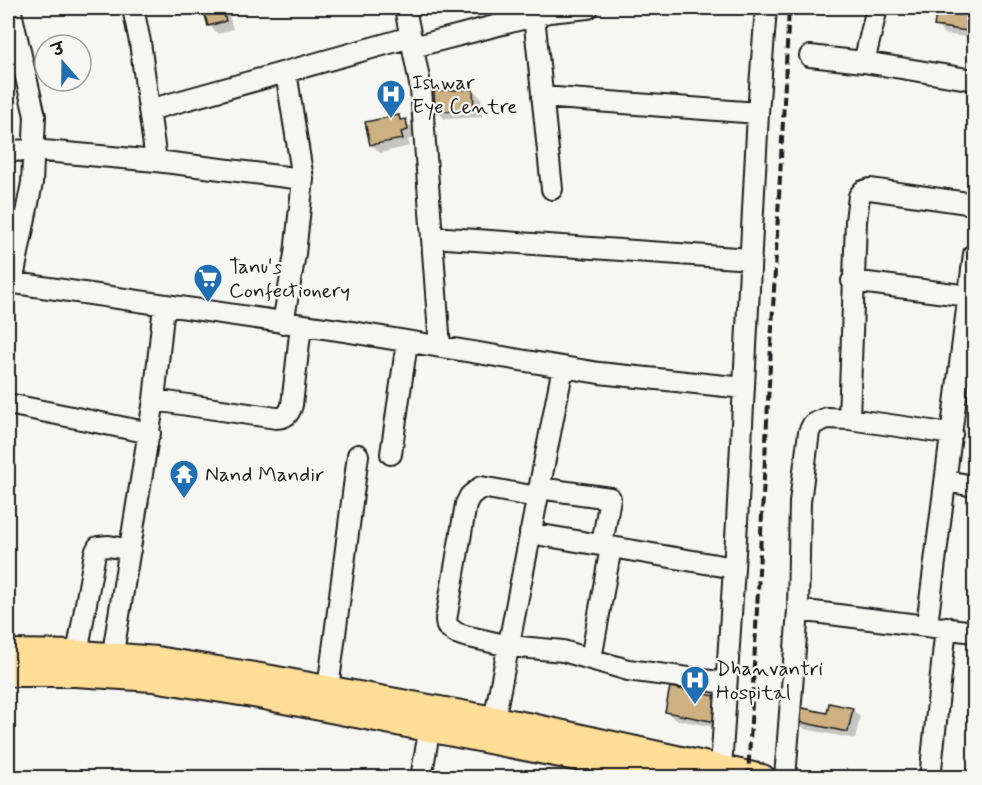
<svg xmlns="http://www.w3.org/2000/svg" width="982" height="785" font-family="Mynerve,'Playpen Sans Deva',sans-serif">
	<rect width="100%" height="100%" fill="#f6f6f2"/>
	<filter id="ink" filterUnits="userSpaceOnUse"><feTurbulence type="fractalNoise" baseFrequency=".0167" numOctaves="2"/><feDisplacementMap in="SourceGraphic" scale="12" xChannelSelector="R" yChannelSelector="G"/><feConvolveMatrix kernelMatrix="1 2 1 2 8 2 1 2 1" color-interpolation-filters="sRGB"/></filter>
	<g filter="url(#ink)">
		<path fill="#0003" d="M204,8H227L233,29L218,34L210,26Z
			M938,8L974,13V38L944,34L936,25Z
			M473,90L481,98L482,117L445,119L437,111Z
			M399,117L413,128L415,138L408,140L410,146L380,153L372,145Z
			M720,698L723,729L674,719L666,711Z
			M852,709L860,717L855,739L805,729L797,721Z"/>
		<path fill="#cdb182" stroke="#1c1c1c" stroke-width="1.5" d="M203,8H222L226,21L208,26Z
			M937,8L974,11V32L934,26Z
			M473,89L474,110L435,112L434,91Z
			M399,115L400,120L406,119L408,130L401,132L403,139L370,145L365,122Z
			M670,687L721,697L716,722L665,712Z
			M829,703L853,708L848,732L795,721L798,707L827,713Z"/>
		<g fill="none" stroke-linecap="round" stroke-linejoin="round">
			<g stroke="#1c1c1c" stroke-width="24">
				<path id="minor" d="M10,8L35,116L32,183L12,283
					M133,8L140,42L156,161
					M405,8L421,89L440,347
					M534,16L552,189
					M413,47L549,12L588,8
					M810,56L864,62L974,80
					M864,62L877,8
					M542,97L758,113
					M149,110L411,37
					M8,151L33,150L156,161L303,179
					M432,237L751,259
					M852,281L969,296
					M8,282L345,331L599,373L744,388
					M283,323L295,254L303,179L286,72
					M154,400L164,305
					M8,404L150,433
					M849,419L856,221L859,196L863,191L870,189L974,204
					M391,454L407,342
					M946,481L974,486
					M539,488L610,498L602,545
					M537,497L481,487L470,496L466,504L446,620L447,626L456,633L465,636L509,646L563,651L628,670L726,683
					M530,533L734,568
					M798,610L974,632
					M927,625L974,254
					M77,654L95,553L98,547L109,546L130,550
					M591,659L611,547
					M110,671L154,400L276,418C286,418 289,414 292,405L301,325
					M328,689L358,455
					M494,720L563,367
					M721,768L737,522L758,113L766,8
					M421,778L432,715
					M785,778L798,610L800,502L809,432L813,424L827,418L849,419L952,434
					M930,778L946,627"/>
			</g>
			<g stroke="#1c1c1c" stroke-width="30">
				<path id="major" d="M8,653L82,654L157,660L261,677L527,726L762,778
					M8,673H76L153,678L259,695L683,778"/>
			</g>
			<use href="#minor" stroke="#f6f6f2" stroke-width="20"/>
			<use href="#major" stroke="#fedd96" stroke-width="26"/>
			<path stroke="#1c1c1c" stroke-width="4" stroke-dasharray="9 4.5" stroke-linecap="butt" d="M748,778L789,8"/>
		</g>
	</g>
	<defs>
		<g id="hospital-pin" transform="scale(1.5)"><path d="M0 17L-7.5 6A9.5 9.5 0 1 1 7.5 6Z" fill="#1f6fb2" stroke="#f6f6f2"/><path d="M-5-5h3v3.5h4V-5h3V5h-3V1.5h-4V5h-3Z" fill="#fff"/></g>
		<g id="supermarket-pin" transform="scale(1.5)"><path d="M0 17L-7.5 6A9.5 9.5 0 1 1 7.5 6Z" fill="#1f6fb2" stroke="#f6f6f2"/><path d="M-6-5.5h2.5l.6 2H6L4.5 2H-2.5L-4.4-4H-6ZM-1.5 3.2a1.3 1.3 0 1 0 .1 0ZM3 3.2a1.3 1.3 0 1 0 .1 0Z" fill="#fff"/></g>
		<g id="temple-pin" transform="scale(1.5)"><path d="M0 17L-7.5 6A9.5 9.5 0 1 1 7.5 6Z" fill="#1f6fb2" stroke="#f6f6f2"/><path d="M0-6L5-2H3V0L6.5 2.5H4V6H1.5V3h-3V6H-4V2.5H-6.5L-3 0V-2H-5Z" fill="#fff"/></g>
	</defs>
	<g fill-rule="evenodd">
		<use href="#hospital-pin" x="391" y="94"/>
		<use href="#supermarket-pin" x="208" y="278"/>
		<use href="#temple-pin" x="184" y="474"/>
		<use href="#hospital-pin" x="695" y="680"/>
	</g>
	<g text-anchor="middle" stroke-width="4.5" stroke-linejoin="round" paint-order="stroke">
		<g font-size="21" fill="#1c1c1c" stroke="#f6f6f2" text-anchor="start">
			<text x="412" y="89">Ishwar<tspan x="412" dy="24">Eye Centre</tspan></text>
			<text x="229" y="273">Tanu's<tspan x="229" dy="24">Confectionery</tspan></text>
			<text x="205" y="481">Nand Mandir</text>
			<text x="716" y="675">Dhanvantri<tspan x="716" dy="24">Hospital</tspan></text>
		</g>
	</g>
	<rect width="982" height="785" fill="none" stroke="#f6f6f2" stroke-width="30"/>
	<rect x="15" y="15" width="952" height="755" fill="none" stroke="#1c1c1c" stroke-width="2" filter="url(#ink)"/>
	<g transform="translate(63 63) rotate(340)"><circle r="28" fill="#f6f6f2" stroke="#9f9f9c" stroke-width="1.5"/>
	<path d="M0-4.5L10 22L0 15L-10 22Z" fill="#1f6fb2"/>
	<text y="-9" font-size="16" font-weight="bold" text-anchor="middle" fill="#1c1c1c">उ</text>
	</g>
</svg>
